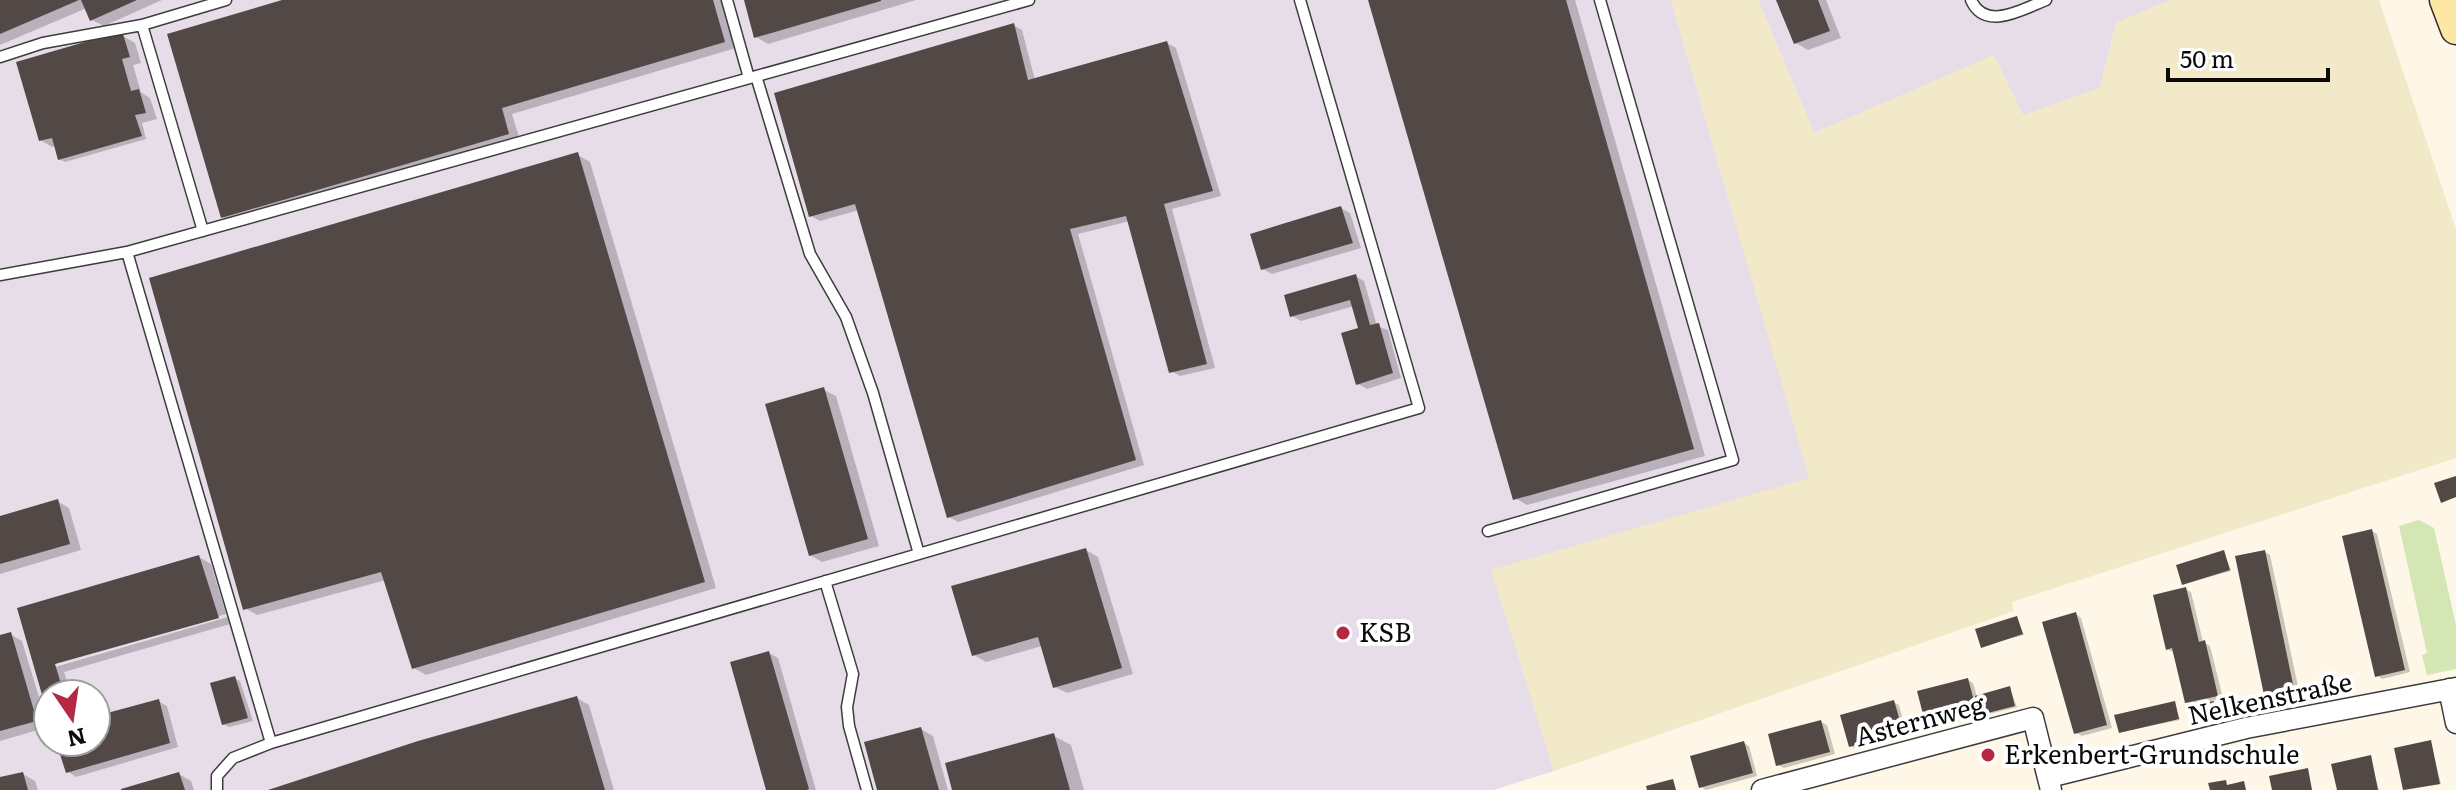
<svg xmlns="http://www.w3.org/2000/svg" width="2456" height="790" font-family="Literata,serif">
	<rect width="100%" height="100%" fill="#fef7e7"/>
	<path fill="#e6dde9" fill-rule="evenodd" d="M0,0H1671L1810,479L1492,570L1554,771L1493,790H0ZM48,694H96V742H48Z
		M1758,0H2171L2116,23L2100,88L2023,116L1994,56L1814,133Z"/>
	<path fill="#f2e9c9" d="M1671,0H1758L1814,133L1994,55L2023,115L2100,88L2116,23L2171,0H2379L2456,229V458L2012,602L2014,611L1554,771L1491,570L1809,478Z"/>
	<path fill="#d4e6b3" d="M2419,520L2434,528L2456,625V669L2427,675L2422,655L2427,653L2399,526Z"/>
	<path fill="#0003" d="M0,0H162L104,26L92,20L87,8L0,45Z
		M288,0H723L736,48L512,114L520,140L235,224L223,217Z
		M746,0H916L768,44L756,37Z
		M1370,0H1575L1705,456L1527,505L1515,498Z
		M1778,0H1826L1841,38L1808,50L1796,43Z
		M1013,25L1022,30L1035,80L1167,43L1176,48L1221,196L1172,209L1215,368L1180,376L1171,371L1130,221L1078,234L1144,465L958,522L949,517L859,210L820,221L811,216Z
		M123,36L135,43L141,63L133,65L141,92L150,98L157,119L142,123L146,139L65,162L59,159L56,146L52,147L40,140Z
		M578,155L590,162L716,588L426,675L414,668L386,580L257,615L245,608Z
		M1341,208L1350,213L1361,248L1272,274L1263,269Z
		M1355,276L1364,281L1377,326L1388,330L1401,378L1367,389L1358,384L1361,330L1354,306L1301,321L1292,316Z
		M824,390L836,396L879,546L822,562L810,555Z
		M57,501L69,508L81,550L0,574V518Z
		M2372,531L2377,534L2410,672L2382,679L2377,675Z
		M1086,550L1098,557L1133,674L1067,693L1055,687L1042,646L986,662L974,655Z
		M2224,552L2231,571L2184,584Z
		M2265,552L2270,555L2299,691L2272,697L2266,694Z
		M199,557L211,564L226,614L52,664L55,667L228,617L230,624L64,672L71,694H48V707L19,609Z
		M2185,589L2191,592L2203,642L2210,646L2223,698L2211,701L2216,704L2218,711L2201,714L2197,704L2192,705L2186,702L2173,652L2167,649Z
		M2076,614L2081,618L2112,728L2082,736L2076,733Z
		M2017,618L2024,635L1982,646Z
		M10,634L22,641L48,727L0,741V637Z
		M769,653L778,658L816,790H768Z
		M234,678L240,681L253,721L229,727L223,724Z
		M1968,680L1973,683L1977,697L2010,689L2017,707L1933,728L1927,725Z
		M577,698L589,705L614,790H273Z
		M158,701L167,706L178,747L76,777L67,771L58,742H96V718Z
		M1893,702L1899,705L1907,735L1856,749L1851,746Z
		M2175,703L2180,720L2121,732Z
		M1821,722L1827,725L1835,754L1784,768L1778,765Z
		M921,729L933,736L948,790H879Z
		M1054,736L1071,745L1084,790H954Z
		M2430,742L2441,784L2405,790L2397,749Z
		M1744,743L1749,746L1757,776L1706,790L1701,787Z
		M2370,758L2379,790H2339Z
		M23,774L35,781L38,790H0V779Z
		M179,774L191,781L194,790H125Z"/>
	<path fill="#524946" d="M0,0H79L0,34Z
		M81,0H137L90,21Z
		M282,0H713L725,42L502,108L509,134L221,218L167,34Z
		M744,0H881V1L754,38Z
		M1368,0H1566L1694,449L1513,500Z
		M1776,0H1818L1830,31L1794,44Z
		M1014,23L1028,80L1167,41L1213,191L1164,204L1207,364L1169,373L1126,216L1070,229L1136,460L947,518L855,204L809,217L774,93Z
		M123,34L130,57L122,59L131,91L139,89L146,113L135,115L142,136L58,160L52,138L39,141L16,62L95,39Z
		M578,152L705,582L412,669L381,572L243,610L149,278Z
		M1341,206L1353,243L1261,270L1250,234Z
		M1356,274L1370,325L1379,323L1393,373L1356,385L1341,333L1358,328L1350,300L1290,317L1284,295Z
		M824,387L868,539L809,556L765,404Z
		M2456,476V497L2441,503L2434,483Z
		M58,499L70,544L0,564V516Z
		M2372,529L2405,670L2375,677L2342,536Z
		M1086,548L1122,668L1053,688L1038,637L972,656L951,586Z
		M2224,550L2230,570L2182,585L2176,565Z
		M2265,550L2294,689L2264,695L2235,556Z
		M199,555L219,618L55,664L64,694H48L47,712L17,608Z
		M2186,587L2199,642L2205,640L2218,696L2185,703L2172,648L2166,650L2153,595Z
		M2076,612L2107,725L2074,734L2042,622Z
		M2017,616L2023,634L1981,648L1975,629Z
		M11,632L37,721L0,731V635Z
		M769,651L809,789L807,790H766L730,662Z
		M235,676L248,718L222,725L210,683Z
		M1968,678L1977,713L1926,726L1917,691Z
		M2010,686L2015,706L1980,715L1975,696Z
		M577,696L605,790H268L418,741Z
		M159,699L170,743L66,773L56,742H96V716Z
		M1894,700L1903,732L1849,747L1840,715Z
		M2175,701L2179,719L2119,733L2114,715Z
		M2214,701L2217,711L2197,714L2195,705Z
		M1821,720L1830,752L1776,766L1768,734Z
		M921,727L939,790H877L864,742Z
		M1054,733L1070,790H952L945,763Z
		M2431,740L2440,784L2403,790L2394,748Z
		M1744,741L1753,773L1699,788L1690,756Z
		M2371,755L2378,790H2337L2331,764Z
		M2308,768L2312,790H2272L2269,776Z
		M23,772L28,790H0V777Z
		M179,772L185,790H121V789Z
		M1673,779L1676,790H1647L1646,786Z
		M2226,780L2227,785L2244,781L2246,790H2210L2208,783Z"/>
	<g fill="none" stroke-linecap="round" stroke-linejoin="round">
		<g stroke="#3d3d3d" stroke-width="13">
			<path id="lane" d="M727,0L749,78
				M1971,0C1985,32 2023,9 2046,0
				M0,57L43,43L142,25
				M756,76L810,254L846,317L873,393L919,554
				M203,231L142,25L226,0
				M127,252L271,743L1419,408L1300,0
				M0,275L127,252L1029,0
				M1488,531L1733,460L1600,0
				M825,581L853,674L847,707L849,726L867,790
				M217,790V776L233,758L271,743"/>
		</g>
		<g stroke="#3d3d3d" stroke-width="23">
			<path id="street" d="M2449,689L2456,723
				M2049,777L2246,728L2456,688
				M1762,790L2033,718L2051,790"/>
		</g>
		<g stroke="#2c2c2c" stroke-width="33">
			<path id="secondary" d="M2445,0L2456,29"/>
		</g>
		<use href="#lane" stroke="#fff" stroke-width="10"/>
		<use href="#street" stroke="#fff" stroke-width="20"/>
		<use href="#secondary" stroke="#fce7a4" stroke-width="30"/>
	</g>
	<g fill="#b42841" stroke="#fff" stroke-width="3">
		<circle cx="1343" cy="633" r="8"/>
		<circle cx="1988" cy="755" r="8"/>
	</g>
	<g text-anchor="middle" stroke-width="8" stroke-linejoin="round" paint-order="stroke">
		<g font-size="26" fill="#0a0a0a" stroke="#fff" text-anchor="start">
			<text x="1359" y="642">KSB</text>
			<text x="2004" y="764">Erkenbert-Grundschule</text>
		</g>
		<g font-size="26" fill="#0a0a0a" stroke="#fff">
			<text transform="translate(2270 699) rotate(-12)" y="9">Nelkenstraße</text>
			<text transform="translate(1920 721) rotate(-15)" y="9">Asternweg</text>
		</g>
	</g>
	<g transform="translate(72 718) rotate(167)"><circle r="38" fill="#ffffff" stroke="#9d9d9d" stroke-width="2"/>
	<path d="M0-6L14 30L0 20L-14 30Z" fill="#b42841"/>
	<text y="-12" font-size="22" font-weight="bold" text-anchor="middle" fill="#0a0a0a">N</text>
	</g>
	<path d="M2168 68v12h160v-12" fill="none" stroke="#0a0a0a" stroke-width="4"/>
	<text x="2180" y="68" font-size="24" fill="#0a0a0a" stroke="#ffffff" stroke-width="6" paint-order="stroke">50 m</text>
</svg>
